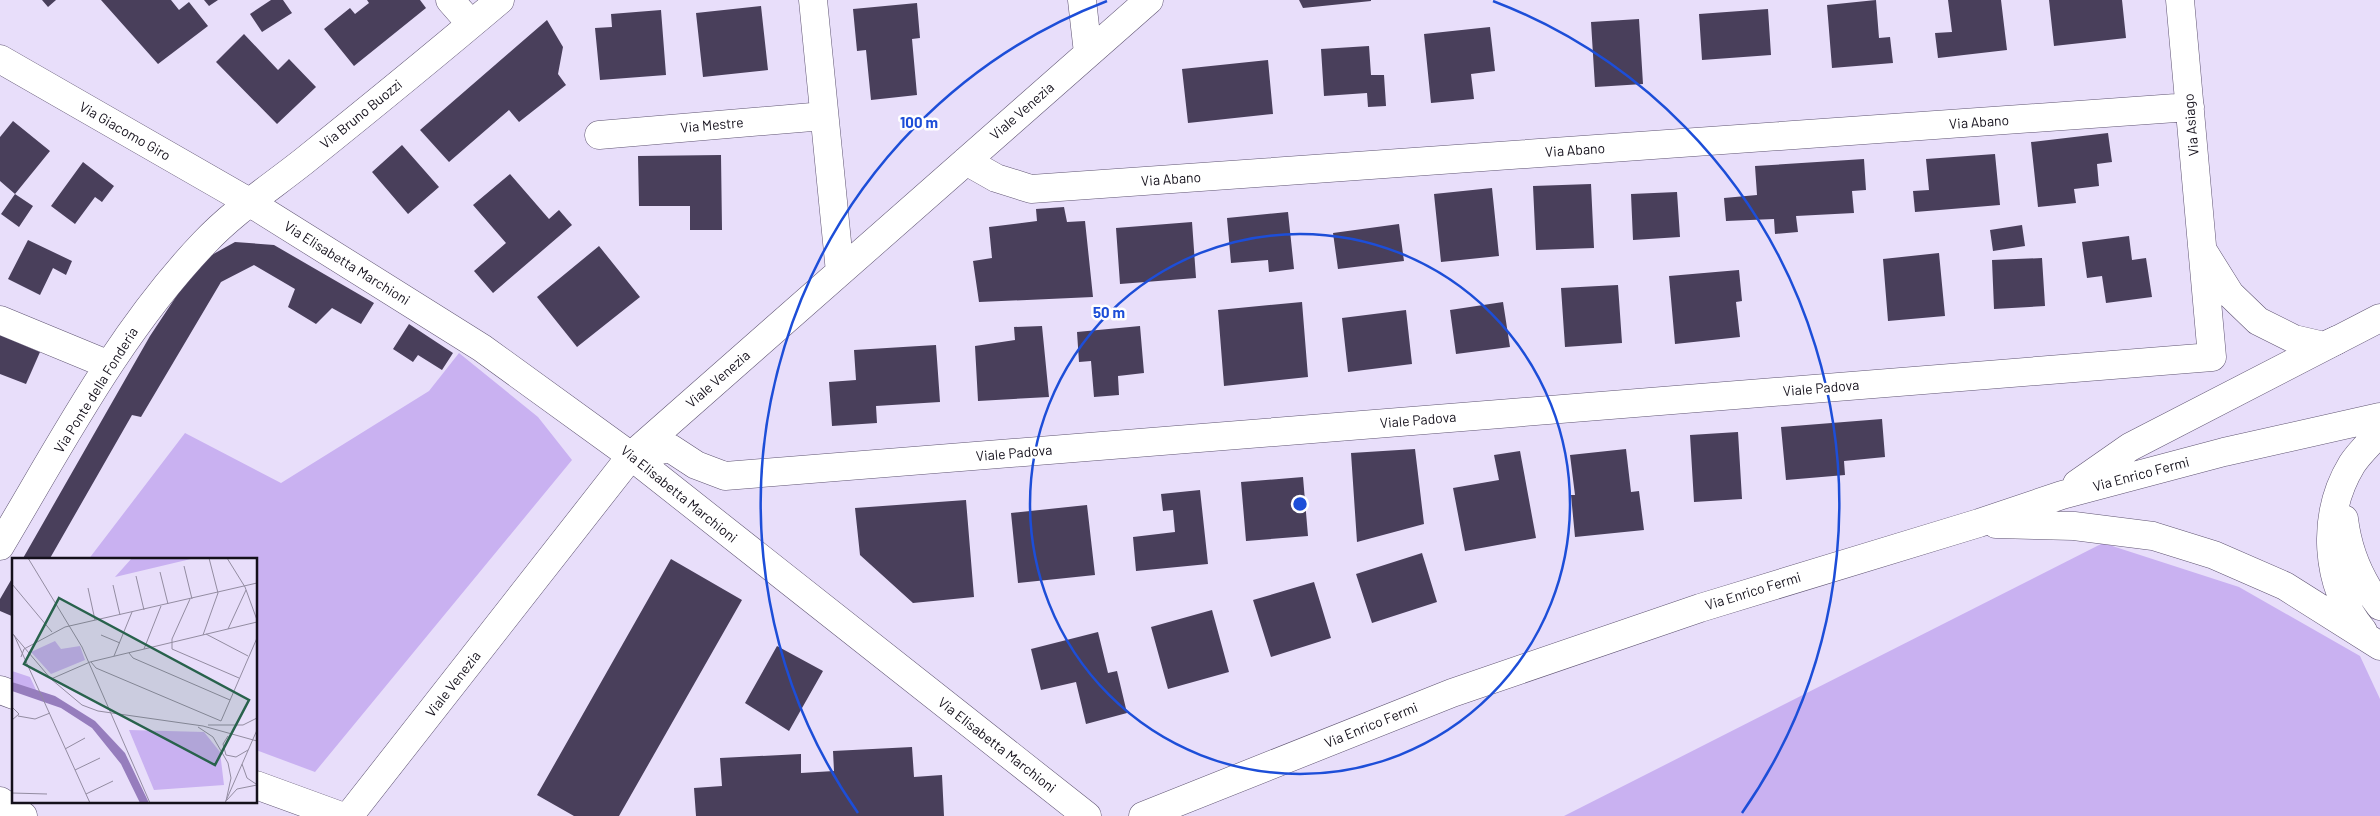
<svg xmlns="http://www.w3.org/2000/svg" width="2380" height="816" font-family="Barlow,sans-serif">
	<rect width="100%" height="100%" fill="#e8defa"/>
	<path fill="#c9b1f1" d="M459,353L538,417L572,460L315,772L256,750V560H88L185,433L281,483L429,391Z
		M2103,543L2239,587L2360,656L2380,699V816H1564Z"/>
	<path fill="#493f5b" d="M42,0H56L48,7Z
		M101,0H171L179,10L189,2L208,26L158,64Z
		M204,0H218L209,6Z
		M271,0H283L292,13L262,32L250,14Z
		M367,0H420L426,8L354,66L324,29L350,8L355,14L369,3Z
		M1299,0H1371V1L1303,8Z
		M1876,0L1879,38L1890,37L1893,63L1832,68L1827,5Z
		M1948,0H2001L2007,50L1938,58L1935,33L1952,32Z
		M2049,0H2122L2126,38L2054,46Z
		M917,3L920,38L912,39L917,95L871,100L866,50L857,51L853,9Z
		M761,6L768,70L703,77L696,13Z
		M1768,9L1771,55L1702,60L1699,14Z
		M661,10L666,75L600,80L595,28L612,27L611,14Z
		M1639,19L1643,84L1595,87L1591,22Z
		M547,20L563,47L558,74L566,85L519,122L509,110L449,162L420,130Z
		M1490,27L1495,71L1471,74L1474,99L1431,103L1424,34Z
		M244,34L278,70L289,59L316,87L277,124L216,62Z
		M1369,46L1371,75H1384L1386,106L1368,107L1367,93L1324,96L1321,49Z
		M1268,60L1273,114L1188,123L1182,69Z
		M13,121L50,151L15,194L0,181V137Z
		M2108,133L2112,162L2097,164L2099,186L2074,189L2076,203L2038,207L2031,142Z
		M402,145L439,187L408,214L372,172Z
		M1995,154L2000,205L1915,212L1913,191L1929,190L1926,159Z
		M721,155L722,230H690V206H639L638,156Z
		M1864,159L1866,190L1852,191L1854,213L1796,216L1798,232L1775,234L1774,219L1726,221L1724,198L1757,195L1755,166Z
		M83,162L114,186L102,202L95,197L75,224L51,206Z
		M510,174L549,219L559,210L572,225L493,293L474,271L506,243L473,205Z
		M1591,184L1594,248L1536,250L1533,186Z
		M1492,188L1499,256L1441,262L1434,194Z
		M1677,192L1680,237L1633,240L1631,194Z
		M15,194L33,206L19,227L1,214Z
		M1064,207L1067,222L1085,221L1093,297L979,302L973,261L992,258L989,227L1037,221L1036,209Z
		M1288,212L1294,269L1269,272L1268,260L1231,263L1227,218Z
		M1192,222L1196,278L1120,284L1116,228Z
		M1399,224L1404,261L1338,269L1333,233Z
		M2022,225L2025,246L1993,251L1990,230Z
		M2129,236L2132,260L2146,258L2152,297L2106,303L2102,276L2087,278L2082,242Z
		M28,240L72,261L66,275L53,268L40,295L8,279Z
		M235,242L274,245L374,303L361,324L332,308L316,324L288,307L295,289L254,265L221,282L141,417L132,415L49,560H22L150,336L199,262Z
		M599,246L640,297L577,347L537,297Z
		M1939,253L1945,316L1888,321L1883,259Z
		M2042,258L2045,306L1994,309L1992,260Z
		M1739,270L1742,301L1736,302L1740,337L1675,344L1669,276Z
		M1618,285L1622,343L1565,347L1561,288Z
		M1302,302L1308,377L1224,386L1218,310Z
		M1503,302L1510,347L1456,354L1450,310Z
		M1406,310L1412,364L1348,372L1342,318Z
		M409,324L453,353L442,370L418,355L413,362L393,349Z
		M1042,326L1049,397L978,401L975,346L1015,340L1014,327Z
		M1140,326L1144,373L1118,376L1119,395L1094,397L1091,361L1079,362L1077,332Z
		M0,335L40,352L26,384L0,374Z
		M936,345L940,402L876,406L877,423L832,426L829,382L856,380L854,350Z
		M1882,419L1885,457L1844,461L1845,475L1786,480L1781,427Z
		M1738,432L1742,499L1694,502L1690,435Z
		M1415,449L1424,524L1357,542L1351,453Z
		M1626,449L1631,492L1639,491L1644,530L1575,537L1571,495H1575L1570,455Z
		M1520,451L1536,538L1465,551L1453,488L1499,480L1494,455Z
		M1303,477L1308,536L1246,541L1241,482Z
		M1200,490L1208,564L1136,571L1133,537L1175,532L1173,510L1163,511L1161,494Z
		M966,500L974,597L913,603L860,555L855,508Z
		M1087,505L1095,575L1018,583L1011,513Z
		M1422,553L1437,602L1372,623L1356,574Z
		M671,559L742,600L619,816H574L537,795Z
		M14,575V617L0,611V599Z
		M1314,582L1331,638L1271,657L1253,600Z
		M1212,610L1229,672L1168,689L1151,627Z
		M1098,632L1108,673L1117,671L1127,713L1086,724L1076,682L1041,690L1031,649Z
		M777,646L823,671L789,731L745,703Z
		M912,747L914,777L942,775L944,816H696L694,788L722,786L720,758L801,754V773L834,771L833,751Z"/>
	<g fill="none" stroke-linecap="round" stroke-linejoin="round">
		<g stroke="#5f5472" stroke-width="29">
			<path id="minor" d="M450,0L471,24
				M813,0L840,272
				M1082,0L1088,53
				M0,59L249,202L482,348L631,456L1087,816
				M599,135L824,116
				M966,161L996,178L1031,189L2190,107
				M2205,254L2230,294L2258,321L2294,339L2324,346L2337,340
				M0,320L109,365
				M631,456L670,448L696,465L725,476L2212,357L2180,0
				M0,546C62,442 120,331 204,243C234,211 270,188 304,161C370,108 435,55 500,0
				M349,816L631,456L1149,0"/>
		</g>
		<g stroke="#5f5472" stroke-width="29">
			<path id="tertiary" d="M2077,484L2130,447L2380,318
				M2344,519C2348,552 2359,579 2380,606
				M1996,524L2074,526L2153,536L2214,555L2285,586L2380,646
				M2363,631C2324,584 2321,515 2352,464C2359,453 2371,442 2380,432
				M0,690L14,695
				M256,785L341,816
				M0,801L23,816
				M1143,816L1452,693L1700,608L1979,523L2062,495L2224,452L2380,417"/>
		</g>
		<use href="#minor" stroke="#fff" stroke-width="28"/>
		<use href="#tertiary" stroke="#fff" stroke-width="28"/>
	</g>
	<g fill="none" stroke="#1d4ed8" stroke-width="2.5">
		<circle cx="1300" cy="504" r="270"/>
		<path d="M858 813A539 539 0 0 1 1107 1M1493 1A539 539 0 0 1 1742 813"/>
	</g>
	<g text-anchor="middle" stroke-width="5" stroke-linejoin="round" paint-order="stroke">
		<g font-size="14" fill="#14101b" stroke="#fff">
			<text transform="translate(1022 111) rotate(-41)" y="5">Viale Venezia</text>
			<text transform="translate(361 114) rotate(-39)" y="5">Via Bruno Buozzi</text>
			<text transform="translate(1979 122) rotate(-4)" y="5">Via Abano</text>
			<text transform="translate(712 125) rotate(-5)" y="5">Via Mestre</text>
			<text transform="translate(2191 125) rotate(-95)" y="5">Via Asiago</text>
			<text transform="translate(125 131) rotate(30)" y="5">Via Giacomo Giro</text>
			<text transform="translate(1575 150) rotate(-4)" y="5">Via Abano</text>
			<text transform="translate(1171 179) rotate(-4)" y="5">Via Abano</text>
			<text transform="translate(347 263) rotate(32)" y="5">Via Elisabetta Marchioni</text>
			<text transform="translate(718 379) rotate(-41)" y="5">Viale Venezia</text>
			<text transform="translate(1821 388) rotate(-5)" y="5">Viale Padova</text>
			<text transform="translate(96 390) rotate(-58)" y="5">Via Ponte della Fonderia</text>
			<text transform="translate(1418 420) rotate(-5)" y="5">Viale Padova</text>
			<text transform="translate(1014 453) rotate(-5)" y="5">Viale Padova</text>
			<text transform="translate(2141 474) rotate(-15)" y="5">Via Enrico Fermi</text>
			<text transform="translate(679 494) rotate(39)" y="5">Via Elisabetta Marchioni</text>
			<text transform="translate(1753 591) rotate(-17)" y="5">Via Enrico Fermi</text>
			<text transform="translate(453 684) rotate(-52)" y="5">Viale Venezia</text>
			<text transform="translate(1371 725) rotate(-22)" y="5">Via Enrico Fermi</text>
			<text transform="translate(997 745) rotate(38)" y="5">Via Elisabetta Marchioni</text>
		</g>
	</g>
	<g transform="translate(12 558)">
		<rect width="245" height="245" fill="#e8defa"/>
		<path d="M120,0H183L103,19ZM43,83L49,91L68,88L73,102L39,116L19,94ZM0,113L18,119L25,134L0,124ZM117,172L192,174L208,194L212,227L142,232Z" fill="#c9b1f1"/>
		<path d="M0,124L43,138L83,163L113,195L137,245H128L109,206L80,170L49,150L0,133Z" fill="#967dbd"/>
		<path fill="none" stroke="#938ca1" stroke-width="1" d="M16,0L70,89L138,245M215,0L233,29L245,62M172,8L180,41M148,14L156,46M124,18L132,52M0,26L40,74M101,27L108,57M76,30L83,62M178,41L160,81V91L227,120M216,71L234,32M0,75L39,121L70,147L86,153L191,168L245,183M194,76L236,98M2,77L78,245M89,77L108,85M191,77L206,35L197,0M132,91L149,48M117,95L121,100L218,142M102,98L120,54M9,99L12,91L53,69L245,25M79,104L84,110L209,163L245,80M39,121L78,104L245,64M0,149L7,156L0,162M6,158L23,161L38,155M196,167H231L245,160M186,169L201,179L216,205L219,220L214,243M216,178L211,186L214,197L224,199L236,192M53,191L73,180M230,206L235,220L244,226M63,212L88,200M0,235L35,236M74,236L101,223M215,242L225,231L245,227M213,245L245,172"/>
		<path fill="#28624c" fill-opacity="0.15" stroke="#28624c" stroke-width="2.5" d="M47,40L237,142L203,207L12,106Z"/>
		<rect width="245" height="245" fill="none" stroke="#14101b" stroke-width="2.5"/>
	</g>
	<circle cx="1300" cy="504" r="8" fill="#1d4ed8" stroke="#fff" stroke-width="2.5"/>
	<g font-size="15" text-anchor="middle" font-weight="bold" fill="#1d4ed8" stroke="#fff" stroke-width="5" stroke-linejoin="round" paint-order="stroke">
		<text x="919" y="128">100 m</text>
		<text x="1109" y="318">50 m</text>
	</g>
</svg>
